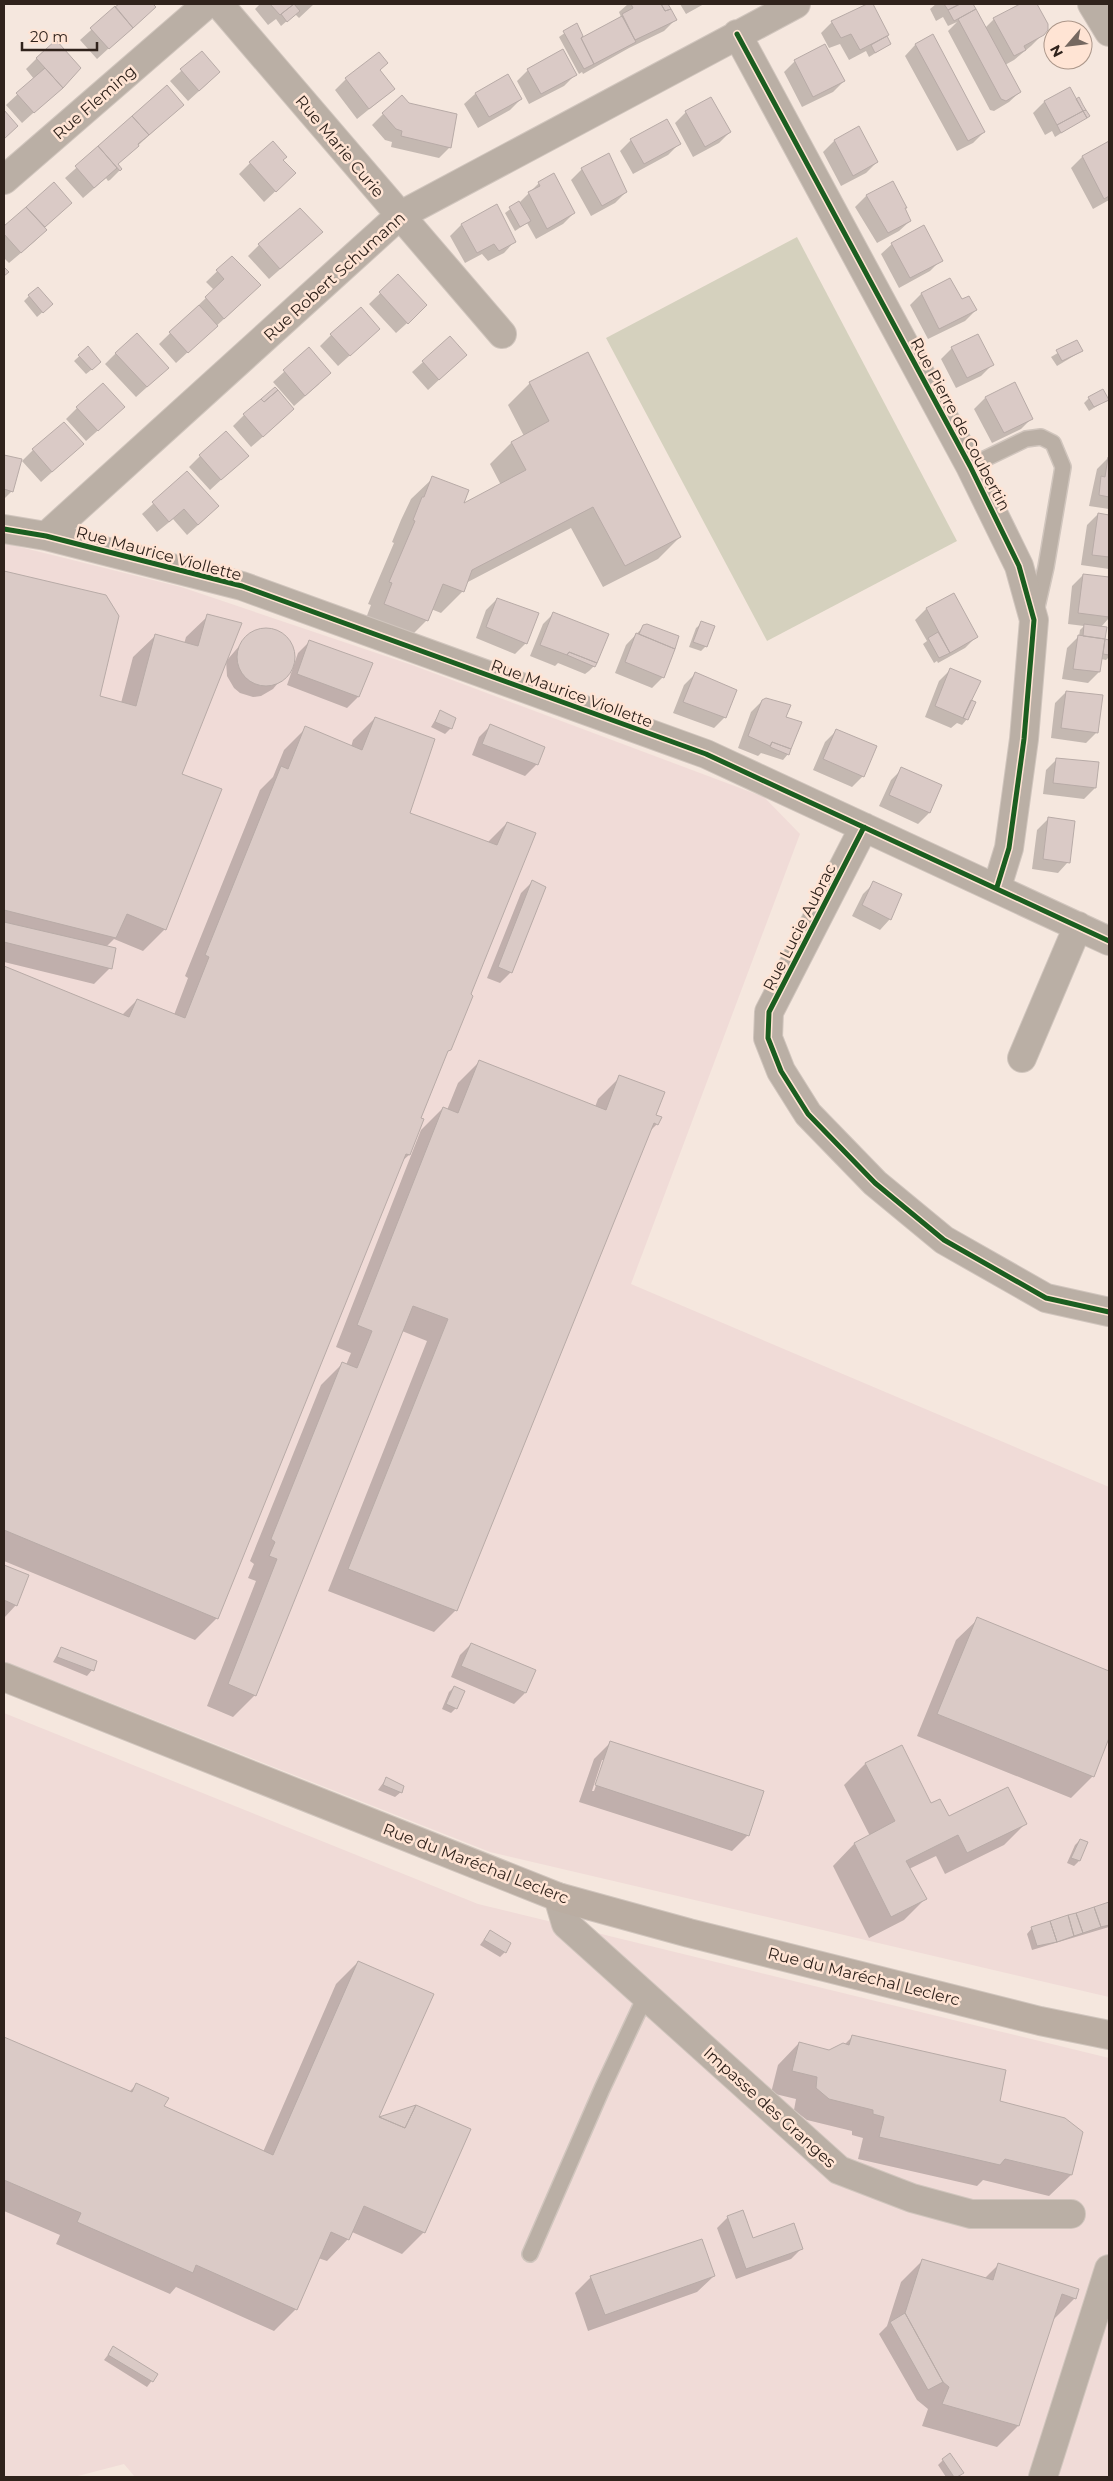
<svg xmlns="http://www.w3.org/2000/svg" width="1113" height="2481" font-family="Montserrat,sans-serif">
	<rect width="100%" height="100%" fill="#f5e7de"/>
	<path fill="#f0dbd7" d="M4,543L181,587L412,665L764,797L800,834L631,1284L1109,1487V1997L490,1852L63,1684L4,1664Z
		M4,1713L478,1904L1109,2058V2477H135L124,2464L74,2477H4Z"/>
	<path fill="#d5d1be" d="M797,237L957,541L767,641L606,338Z"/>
	<path fill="#0003" fill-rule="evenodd" d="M120,4H151L154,7L97,59L80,40Z
		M260,4H314L299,18L295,14L281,26L276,19L268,25L255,9Z
		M628,4H666L675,20L664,31L629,48L583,74L582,72L579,74L559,37L576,25L583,38L621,17L619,12Z
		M680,4H704L686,14Z
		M871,4L888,35L886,37L890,44L869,57L866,51L849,60L840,44L829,48L821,33L832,22Z
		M936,4H972L985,28L994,19L1022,4H1035L1047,25L1043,34L1031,46L1014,60L1005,65L1020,92L1009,102L994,111L990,110L948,31L957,22L948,26L943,17L936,21L930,9Z
		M932,36L984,132L973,143L957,151L905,56L915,45Z
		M563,51L575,75L564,86L529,104L517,81L528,70Z
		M202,52L208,83L188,101L170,81Z
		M37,58L72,78L22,123L6,105L34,79L26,69Z
		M795,61L844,81L833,92L802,107L784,72Z
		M346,79L394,89L357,119L335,90Z
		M167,87L171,115L117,165L121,169L110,180L108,181L106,178L83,198L65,178Z
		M1069,89L1088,116L1055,137L1052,131L1045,135L1033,113L1044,102Z
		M475,94L521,99L510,110L478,128L464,104Z
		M686,112L730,132L719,143L693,157L675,123Z
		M383,114L450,147L439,158L391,147L392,142L385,140L372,125Z
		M859,128L877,162L866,173L841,186L823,152L834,141Z
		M631,140L679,144L668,155L633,174L620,151Z
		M1109,143V200L1093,209L1071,168L1082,157Z
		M282,160L283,184L264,202L239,174L250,163Z
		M582,169L626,192L615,203L591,216L571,180Z
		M539,183L574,213L563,224L536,239L527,223L515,231L505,213L520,202Z
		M892,183L906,207L904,209L910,221L899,231L877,243L855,207L866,196Z
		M54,184L70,203L44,228L45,230L35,241L9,263L4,258V227Z
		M497,206L514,242L504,253L488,261L482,254L465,263L450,236L461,225Z
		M310,243L269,279L248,256L259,245Z
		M892,244L941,260L930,271L899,288L881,254Z
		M232,257L249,296L176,363L159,344L214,290L206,282Z
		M398,276L415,316L396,333L369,304Z
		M950,280L961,301L976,310L965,321L928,339L910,305L921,294Z
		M29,296L46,309L37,317L24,301Z
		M331,335L367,340L338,366L320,346Z
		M1076,342L1082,351L1057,366L1051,357Z
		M88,348L95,367L86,374L74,361Z
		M952,348L992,365L981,376L956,388L941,359Z
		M309,349L319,384L294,406L273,382Z
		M116,353L156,379L136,397L105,364Z
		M587,354L680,537L658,559L603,587L571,528L466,583L463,591L441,613L431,609L427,620L405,642L363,626L371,605L368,604L394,543L392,542L401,520L411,499L433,478L462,505L501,485L490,464L511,443L524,436L508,405L530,383Z
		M423,362L454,366L428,390L412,372Z
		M985,398L1032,418L1021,429L992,443L974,409Z
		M1089,398L1107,400L1089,411L1084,403Z
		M77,408L112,418L86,441L66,419Z
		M244,415L282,420L251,447L233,426Z
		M33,450L71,455L41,482L22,461Z
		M4,456L20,460L12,491L4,499Z
		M200,456H247L210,490L189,467Z
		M1108,458L1109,509L1089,506L1097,469Z
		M187,473L207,517L187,535L173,519L157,532L142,514Z
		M1098,514L1109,516V569L1081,565L1087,525Z
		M4,572L105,596L99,697L121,703L133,657L155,636L184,644L186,637L208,616L228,659L247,637L254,632L266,629L279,633L286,638L292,649V666L273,689L261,696L253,697L240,693L234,688L227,676L226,660L181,775L165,929L143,951L114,939L106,947L110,968L94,984L4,962Z
		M1083,575L1109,578V618L1101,627L1104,640L1109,641V657L1106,660L1101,659L1099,672L1088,683L1062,679L1067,648L1079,636L1080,630L1084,626L1068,624L1072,586Z
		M954,594L976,637L965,648L938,663L937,661L934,663L923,644L927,641L915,620L926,609Z
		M497,599L526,643L515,654L476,638L486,610Z
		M554,613L594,666L589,671L585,674L558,663L555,666L530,656L543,624Z
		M702,623L706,646L701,651L689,647L696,628Z
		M644,626L674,648L663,677L652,688L615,673L626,645Z
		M309,642L371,664L358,697L347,708L287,685L298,653Z
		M950,670L970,700L974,702L967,719L962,725L957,723L951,728L925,717L939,681Z
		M695,674L725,717L714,728L673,713L684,685Z
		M1066,692L1097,732L1086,743L1051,738L1055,703Z
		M762,701L785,717L788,754L783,760L761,753L758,756L738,748L751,712Z
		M440,712L451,728L445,734L431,727Z
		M375,718L409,814L487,843L507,823L469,994L450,1049L445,1054L419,1119L423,1120L409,1155L401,1162L217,1618L195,1640L4,1561V967L122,1015L137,1000L174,1015L188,978L185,976L260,790L273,777L284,750L306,728L351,747L353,740Z
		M490,726L543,747L536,765L525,776L472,755L479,737Z
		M836,731L863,776L852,787L813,770L825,742Z
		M1057,759L1095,788L1084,799L1043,794L1046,770Z
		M902,769L940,786L929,813L918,824L879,806L891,780Z
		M1048,819L1068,862L1058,873L1032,869L1037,830Z
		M532,882L511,972L500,983L487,978L521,893Z
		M874,883L890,919L880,930L852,916L863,894Z
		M480,1061L595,1107L598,1099L620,1077L655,1116L657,1124L648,1133L456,1610L434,1632L328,1591L427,1341L402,1331L255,1695L233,1717L207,1706L256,1581L248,1578L254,1564L250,1561L321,1385L343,1363L346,1365L351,1353L336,1347L421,1130L443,1108L447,1110L458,1083Z
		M4,1566L28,1575L16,1605L4,1618Z
		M978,1619L1109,1672V1735L1093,1776L1071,1798L917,1736L956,1640Z
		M471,1644L525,1693L514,1704L451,1677L460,1655Z
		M61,1648L92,1670L87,1676L53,1662Z
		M454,1687L456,1708L451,1713L442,1709L449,1692Z
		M611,1742L748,1835L732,1851L579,1802L594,1759ZM602,1760H605L594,1791H592Z
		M865,1764L948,1818L1025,1824L1004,1845L945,1874L936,1856L909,1869L925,1899L904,1920L869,1938L833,1866L854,1844L870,1836L844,1785Z
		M386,1779L401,1792L395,1797L378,1790Z
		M1080,1840L1086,1843L1079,1861L1074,1866L1067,1863L1075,1845Z
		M1109,1903V1927L1032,1950L1027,1934L1032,1928Z
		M490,1931L505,1952L500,1957L480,1945Z
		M358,1962L377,2119L424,2232L402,2254L352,2232L348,2239L327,2261L318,2258L296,2309L274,2331L176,2287L170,2294L56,2244L60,2235L4,2211V2038L129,2092L136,2085L163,2107L263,2152L336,1984Z
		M853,2036L998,2102L1071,2175L1049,2196L983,2180L977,2186L858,2159L863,2138L852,2135V2131L807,2120L794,2110L796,2099L771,2093L778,2065L799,2043L829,2051L844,2045Z
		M728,2217L752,2239L802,2248L791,2259L736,2279L717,2228Z
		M923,2260L984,2279L998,2265L1075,2298L1053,2320L1018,2426L997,2447L922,2426L928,2409L917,2400L879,2334L887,2326L901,2282Z
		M714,2276L697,2292L588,2331L575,2293L591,2277Z
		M114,2347L157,2374L147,2387L104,2360Z
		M943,2460L962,2473L958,2477H946L938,2465Z"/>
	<path fill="#dacac6" stroke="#b8aba7" d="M119,4H153L156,7L133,28L115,7Z
		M270,4H294L280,15Z
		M294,4L300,11L287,22L281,14Z
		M631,4H661L665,11L671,9L677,20L635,40L622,14L633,8Z
		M661,4H668L671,9L665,11Z
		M867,4H873L889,35L860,50L851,34L841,38L831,21Z
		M944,4H960L948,10Z
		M960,4H973L976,9L954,21L948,10Z
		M1020,4H1037L1048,24V30L1044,35L1024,46L1026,50L1014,56L993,18Z
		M115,6L133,28L109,49L90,28Z
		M976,9L1021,92L1006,101L1001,99L958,19Z
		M622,16L636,42L594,64L581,38Z
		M577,23L583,36L581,38L594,64L584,69L563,31Z
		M933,34L985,132L968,141L915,44Z
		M887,36L891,44L875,53L871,45Z
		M56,40L81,68L63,88L36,58Z
		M825,44L845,81L813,97L794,60Z
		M563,49L577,75L541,94L527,69Z
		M202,51L220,72L199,91L180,69Z
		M379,52L388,63L380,70L395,89L369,109L345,78Z
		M45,68L63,88L34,113L16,93Z
		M508,74L522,99L489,117L475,93Z
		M167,85L184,105L149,135L132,116Z
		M1070,87L1083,111L1057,125L1044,101Z
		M402,95L409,103L457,114L451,148L401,136L402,131L396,129L382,113Z
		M711,97L731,132L705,147L685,111Z
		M1079,97L1083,105L1086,110L1083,111L1076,99Z
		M4,110L18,126L4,139Z
		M1086,110L1090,116L1087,118L1083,111Z
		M1083,111L1087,118L1061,133L1057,125Z
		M132,116L149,135L138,144L139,146L118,164L122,169L120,171L98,146Z
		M667,119L681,144L644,164L630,139Z
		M859,126L878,162L853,176L834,140Z
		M273,141L287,157L283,160L296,173L276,192L249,162Z
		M1109,141V196L1104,199L1082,156Z
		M98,146L117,168L94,188L75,166Z
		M609,153L627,192L602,206L581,168Z
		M554,173L575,213L547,229L528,192L540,186L538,182Z
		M893,181L907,208H905L911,221L888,233L866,195Z
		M54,182L72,203L45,227L26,207Z
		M519,201L531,221L520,227L509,207Z
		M497,204L516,242L499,251L494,244L477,253L461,224Z
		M26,207L47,230L21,253L4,234V226Z
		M300,208L323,232L280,269L258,244Z
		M924,225L943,261L910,278L891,243Z
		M232,256L261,285L224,319L205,297L224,279L216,270Z
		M4,267L9,272L4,276Z
		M398,274L427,305L408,324L379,292Z
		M950,278L962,299L969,296L977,310L939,329L921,293Z
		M38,287L53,304L43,313L28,295Z
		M199,305L218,326L188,353L169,332Z
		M361,307L380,329L350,356L330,334Z
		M137,333L169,368L147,387L115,353Z
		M978,334L994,365L967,378L951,347Z
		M450,336L467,355L439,380L422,361Z
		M1077,340L1083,351L1062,361L1056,350Z
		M88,346L101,362L92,370L78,355Z
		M309,347L331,373L305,396L283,370Z
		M588,352L681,537L625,566L593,507L472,570L464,592L443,584L428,621L384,604L392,583L389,582L415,521L413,520L422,497H424L432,476L469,490L464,503L526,470L511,442L549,421L529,382Z
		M1015,382L1033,419L1004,433L985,397Z
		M103,383L125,407L98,431L76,407Z
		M275,387L278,390L264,402L261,399Z
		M1103,389L1109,400L1094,407L1088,397Z
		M278,390L294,409L263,437L243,414L261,399L264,402Z
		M64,422L84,444L52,472L32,449Z
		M226,431L249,456L221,480L199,455Z
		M4,455L22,459L13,492L4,489Z
		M1108,457H1109V497L1099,495L1101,476L1105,477Z
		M187,471L219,506L198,525L184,509L169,522L152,502Z
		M1098,513L1109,515V557L1092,555Z
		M4,571L106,595L119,616L100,696L136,706L155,634L198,646L207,614L242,623L182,774L222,789L166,930L127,914L116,938L4,910Z
		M1083,574L1109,577V617L1078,613Z
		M954,593L978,637L950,653L926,608Z
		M497,598L539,613L527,644L486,627Z
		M553,612L609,634L597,663L569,652L567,655L540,645Z
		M701,621L715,626L707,647L693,642Z
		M647,624L679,636L675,649L639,634L643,625Z
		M1084,624L1107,627L1105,639L1083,636Z
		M237 657a29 29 0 1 1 58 0a29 29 0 1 1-58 0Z
		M938,632L950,653L939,658L928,638Z
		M636,633L675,649L664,678L625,662Z
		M1078,635L1105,639L1100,672L1073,669Z
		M1105,639L1109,640V655L1103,654Z
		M309,640L373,663L359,697L297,674Z
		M569,652L597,663L595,667L567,655Z
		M950,668L981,681L963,718L935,706Z
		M695,672L737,690L726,718L683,702Z
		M1066,691L1103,695L1098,733L1061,728Z
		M766,698L791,705L786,717L802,722L791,749L772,742L770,746L748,736L762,700Z
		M971,700L976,702L968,720L963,718Z
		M440,710L456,718L452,729L435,722Z
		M375,717L435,739L410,813L497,845L507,822L536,833L471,994L473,996L451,1050L448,1051L421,1118L424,1119L410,1155L406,1154L218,1619L4,1530V966L129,1017L137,999L185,1018L209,957L205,955L281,766L288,769L305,726L362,750Z
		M490,724L545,747L538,765L482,744Z
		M836,729L877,746L864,777L823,759Z
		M772,742L791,749L789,755L770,747Z
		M1056,758L1099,762L1096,788L1053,783Z
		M901,767L942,785L930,813L889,795Z
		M1048,817L1075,821L1070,863L1043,859Z
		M532,880L546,887L512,973L498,967Z
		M873,881L902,894L891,920L862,905Z
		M4,922L116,948L112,969L4,942Z
		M479,1060L606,1110L619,1075L665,1092L656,1115L662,1117L658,1125L654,1123L457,1611L348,1569L448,1319L413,1306L256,1696L228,1684L277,1559L269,1556L275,1542L271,1539L342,1362L357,1368L372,1331L357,1325L443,1107L458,1113Z
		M4,1565L29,1575L17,1606L4,1600Z
		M977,1617L1109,1671V1738L1094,1777L937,1714Z
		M471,1643L536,1670L526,1693L461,1666Z
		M61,1647L97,1661L94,1671L57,1657Z
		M454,1686L465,1691L457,1709L446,1704Z
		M610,1741L764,1791L749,1836L595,1785Z
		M902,1745L931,1803L940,1799L949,1816L1008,1787L1027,1824L967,1853L958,1835L906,1861L927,1899L891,1917L854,1843L895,1821L865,1763Z
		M386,1777L404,1786L402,1793L383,1785Z
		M1080,1839L1088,1842L1080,1861L1071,1858Z
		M1109,1902V1925L1101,1927L1094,1907Z
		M1094,1907L1101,1927L1083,1933L1076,1913Z
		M1076,1913L1083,1933L1074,1936L1068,1915Z
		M1068,1915L1074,1936L1057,1942L1050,1921Z
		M1050,1921L1057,1942L1037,1946L1031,1927Z
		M490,1930L511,1943L506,1953L484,1940Z
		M358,1961L434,1994L379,2117L405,2128L416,2105L471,2129L425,2233L364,2206L349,2240L331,2232L297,2310L196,2265L193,2273L77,2222L81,2213L4,2180V2037L132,2092L136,2083L169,2098L164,2106L273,2155Z
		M852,2035L1006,2070L1000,2101L1065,2118L1083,2132L1072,2175L1005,2159L1000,2165L879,2137L884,2117L873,2114V2110L829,2099L816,2088L817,2077L792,2071L799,2042L829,2050L843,2043L849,2045Z
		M416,2105L405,2128L379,2117Z
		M743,2210L753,2238L794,2223L803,2249L746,2269L727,2216Z
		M702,2239L715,2276L605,2315L590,2276Z
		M922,2259L993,2280L998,2263L1079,2289L1076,2299L1062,2294L1019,2426L942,2404L949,2387L943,2382L905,2313Z
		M905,2313L943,2382L928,2390L890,2322Z
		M113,2346L158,2374L153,2382L108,2355Z
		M950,2453L964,2473L957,2477H954L942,2459Z"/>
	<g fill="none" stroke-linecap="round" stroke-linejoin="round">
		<g stroke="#d0c5bd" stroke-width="18">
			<path id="service" d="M970,466L1026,439L1041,437L1053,443L1063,467L1046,567L1036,611
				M530,2254L602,2089L646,1995"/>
		</g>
		<g stroke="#d0c5bd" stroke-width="30">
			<path id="minor" d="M219,4L502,334
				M1092,4L1109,32
				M737,34L970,466L1019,566L1034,620L1024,739L1009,848L997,887
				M4,180L207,4
				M4,529L46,536L242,586L706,754L1109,941
				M46,536L399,216L796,4
				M864,827L769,1012L768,1038L781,1071L808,1114L875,1183L944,1240L1046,1298L1109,1312
				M1022,1058L1078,926
				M558,1897L566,1924L839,2170L912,2198L971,2214H1071
				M1043,2477L1109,2269"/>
		</g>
		<g stroke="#d0c5bd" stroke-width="30">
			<path id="secondary" d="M4,1677L558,1897L689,1933L1040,2021L1109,2035"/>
		</g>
		<use href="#service" stroke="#baafa5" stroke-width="15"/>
		<use href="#minor" stroke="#baafa5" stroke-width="28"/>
		<use href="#secondary" stroke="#baada2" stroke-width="28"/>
		<g stroke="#ffe4d4" stroke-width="8">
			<path id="cycleway" d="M737,34L970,466L1019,566L1034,620L1024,739L1009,848L997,887
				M4,529L46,536L242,586L706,754L1109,941
				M864,827L769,1012L768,1038L781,1071L808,1114L875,1183L944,1240L1046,1298L1109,1312"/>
		</g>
		<use href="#cycleway" stroke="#1b5e20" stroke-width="5"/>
	</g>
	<g text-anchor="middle" stroke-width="5" stroke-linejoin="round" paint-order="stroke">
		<g font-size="16" fill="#30231c" stroke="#ffe4d4">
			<text transform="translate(94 102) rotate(-41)" y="6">Rue Fleming</text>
			<text transform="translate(340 146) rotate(50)" y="6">Rue Marie Curie</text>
			<text transform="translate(334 276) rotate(-42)" y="6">Rue Robert Schumann</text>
			<text transform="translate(961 424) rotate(62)" y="6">Rue Pierre de Coubertin</text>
			<text transform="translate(159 553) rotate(15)" y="6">Rue Maurice Viollette</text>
			<text transform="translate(572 693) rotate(20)" y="6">Rue Maurice Viollette</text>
			<text transform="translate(799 927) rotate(-63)" y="6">Rue Lucie Aubrac</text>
			<text transform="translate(476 1863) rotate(21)" y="6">Rue du Maréchal Leclerc</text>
			<text transform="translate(864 1976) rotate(14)" y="6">Rue du Maréchal Leclerc</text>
			<text transform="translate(770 2107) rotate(42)" y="6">Impasse des Granges</text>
		</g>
	</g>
	<rect width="1113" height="2481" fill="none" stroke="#30231c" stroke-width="10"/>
	<g transform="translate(1068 45) rotate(242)"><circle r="24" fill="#ffe4d4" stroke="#ac978a"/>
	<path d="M0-4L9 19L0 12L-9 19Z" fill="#756860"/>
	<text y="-8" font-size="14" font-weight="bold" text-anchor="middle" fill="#30231c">N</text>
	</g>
	<path d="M22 42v8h75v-8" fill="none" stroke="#30231c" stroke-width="2.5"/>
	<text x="30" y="42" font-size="15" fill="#30231c" stroke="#ffe4d4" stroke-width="4" paint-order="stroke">20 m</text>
</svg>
